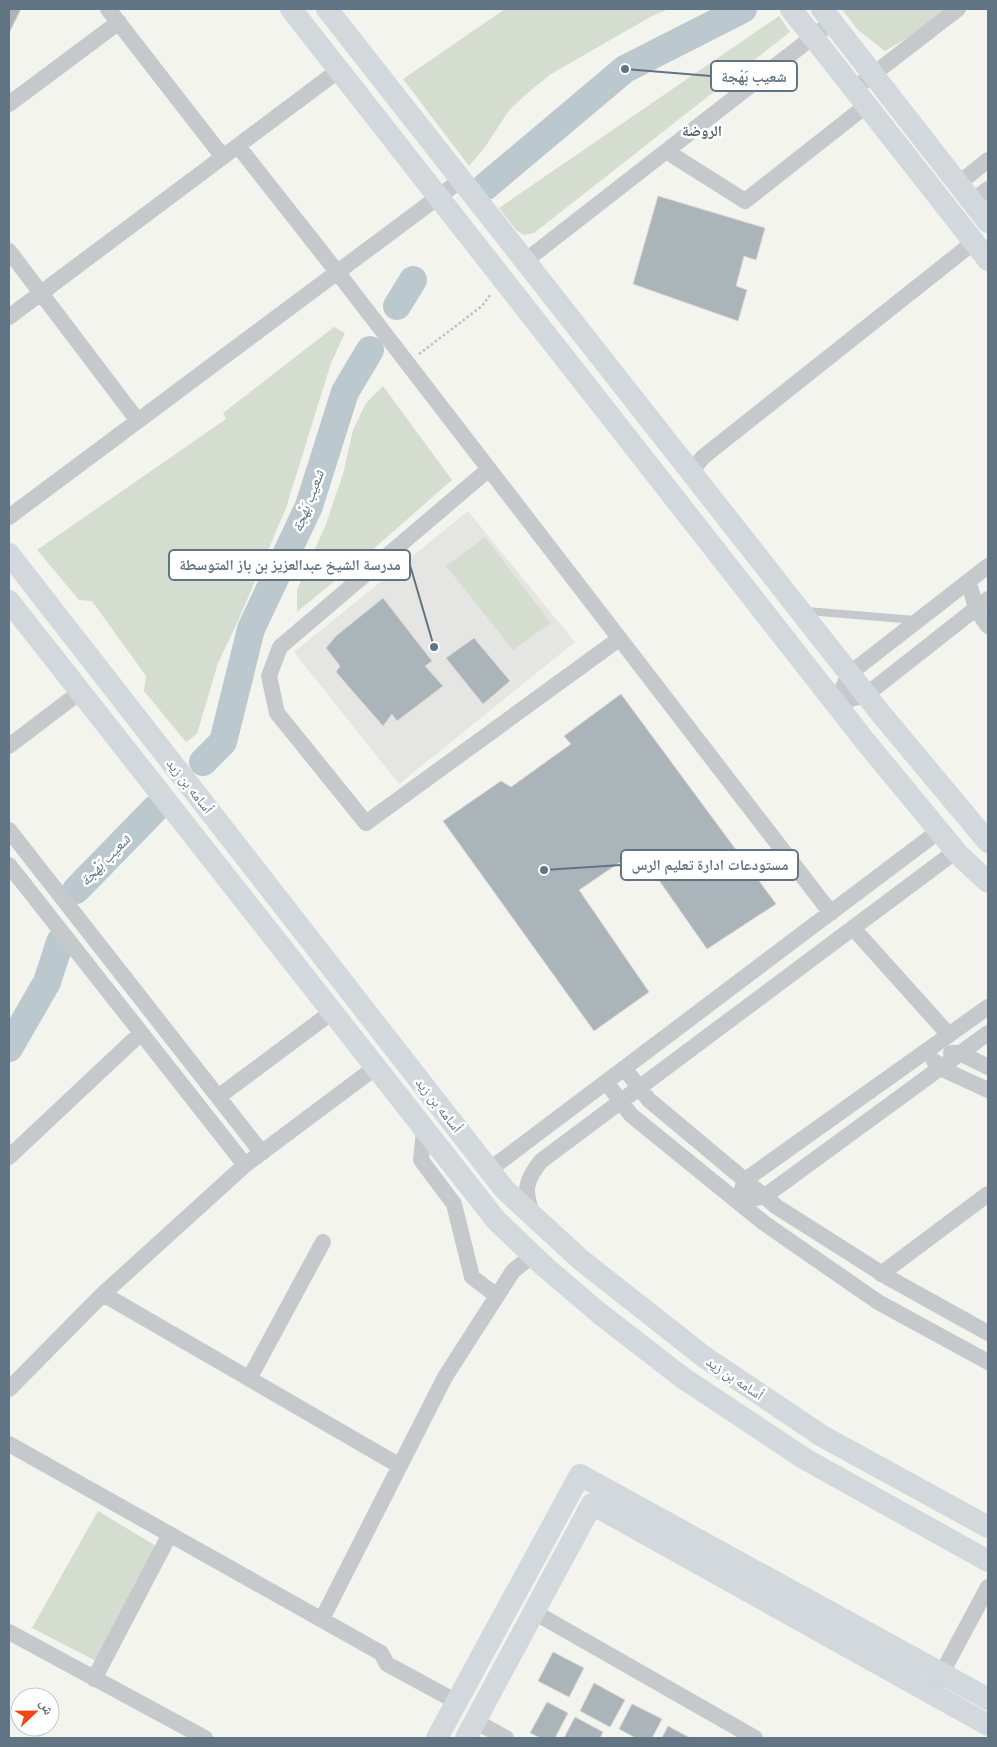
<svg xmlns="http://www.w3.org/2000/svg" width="997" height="1747" font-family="'DM Sans','Noto Naskh Arabic',sans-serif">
	<rect width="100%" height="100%" fill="#f4f4ef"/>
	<path fill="#e5e6e3" d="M468,511L575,642L399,784L294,652Z"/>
	<path fill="#d5dcd0" d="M505,9H669L652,16L551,74L530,91L510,109L485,147L469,166L403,79Z
		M842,9H947L945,16L885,51L858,30Z
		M779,16L790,32L534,233L524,235L517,231L499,208Z
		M334,327L345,333L331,363L286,508L238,621L218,663L197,734L186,742L144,691L146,676L92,601L79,600L37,550L226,419L223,413Z
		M383,386L452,480L371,551L297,612V590L326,524L343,474L353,430L366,403Z
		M485,537L551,623L513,650L446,566Z
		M98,1511L156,1546L96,1661L32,1628Z"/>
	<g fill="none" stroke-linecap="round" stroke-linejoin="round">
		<path stroke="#bbc8cd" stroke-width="28" d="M486,186L625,69L743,9
			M397,306L413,280
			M203,762L223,742L251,629L309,506L345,392L370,350
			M76,890L155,809
			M9,1048L47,982L60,942"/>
	</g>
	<path fill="#abb4b8" stroke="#d5d5d3" d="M9,9H21L9,33Z
		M658,196L765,228L756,260L744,256L736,286L747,290L738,321L633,284Z
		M383,598L432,661L425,666L443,686L397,721L392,714L383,726L336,672L340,666L326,648L336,636Z
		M474,638L510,681L483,704L446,658Z
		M621,694L776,904L707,949L638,850L579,890L649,992L594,1031L443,821L501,781L511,787L571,744L564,736Z
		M553,1652L584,1668L569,1697L538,1681Z
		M594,1683L625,1700L610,1727L580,1711Z
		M547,1702L568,1713L555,1738H541L530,1733Z
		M632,1704L662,1719L652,1738H636L619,1729Z
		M575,1717L603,1732L600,1738H564Z
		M668,1726L690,1738H662Z"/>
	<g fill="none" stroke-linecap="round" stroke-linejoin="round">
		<path stroke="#bec0c2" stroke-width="2.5" stroke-dasharray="2.5 2.5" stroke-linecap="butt" d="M419,354L482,306L491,294"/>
		<path stroke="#c6c9cc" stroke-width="8" d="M807,611L915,620"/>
		<path stroke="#c6c9cc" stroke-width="16" d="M108,9L223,157
			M854,89L958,9
			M9,104L119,22
			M238,146L338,273L831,913
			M666,151L745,201L867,105
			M958,184L988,160
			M972,202L988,189
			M9,251L138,421
			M525,261L832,22
			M9,317L339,70
			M489,469L280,647L269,676L277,713L366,823L619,639
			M691,472L703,457L974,242
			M9,517L461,180
			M988,566L849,674L836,703L866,695L988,599
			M969,582L976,609L988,626
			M9,746L80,692
			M9,830L262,1153
			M9,865L245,1165
			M853,928L949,1035
			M988,1007L745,1180L738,1202L765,1196L988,1033
			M951,1053H960L988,1067
			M934,1061L940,1068L988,1090
			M624,1068L649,1100L777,1207L889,1278L988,1333
			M606,1082L631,1115L764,1223L878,1302L988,1362
			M218,1097L332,1012
			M424,1129L421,1160L454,1204L472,1277L497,1296
			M9,1157L141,1033
			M489,1170L939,831
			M533,1216C524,1191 524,1182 541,1161L956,851
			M881,1274L988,1194
			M103,1294L400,1466
			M249,1379L323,1242
			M9,1389L103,1294L245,1165L376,1067
			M9,1444L381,1653L387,1664L457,1702
			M534,1612L755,1738
			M322,1619L445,1377L513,1271L533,1255
			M9,1632L205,1738
			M94,1679L170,1534
			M937,1682L988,1587
			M475,1721L506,1738"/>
		<path stroke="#d2d8dc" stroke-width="22" d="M291,9L865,741L959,855L988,882
			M327,9L882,715L988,842
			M791,9L988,260
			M822,9L988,222
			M9,554L505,1190L581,1260L703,1356L822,1436L988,1527
			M9,601L496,1220L545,1267L599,1313L683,1378L805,1459L988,1561
			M437,1738L580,1475L988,1699
			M466,1738L592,1504L988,1725"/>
	</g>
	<g text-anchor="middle" stroke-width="5" stroke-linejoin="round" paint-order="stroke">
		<g font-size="14" fill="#607483" stroke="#fff">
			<text transform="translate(190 786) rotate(52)" y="5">أسامه بن زيد</text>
			<text transform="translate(439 1105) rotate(52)" y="5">أسامه بن زيد</text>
			<text transform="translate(735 1378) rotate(34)" y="5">أسامه بن زيد</text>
		</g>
		<g font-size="15" font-weight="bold" fill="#4f5d68" stroke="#fff">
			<text x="702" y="136">الروضة</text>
		</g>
		<g font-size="15" font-style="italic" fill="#5c7781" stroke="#fff">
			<text transform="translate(308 501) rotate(-69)" y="5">شعيب بَهْجة</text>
			<text transform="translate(105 860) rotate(-46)" y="5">شعيب بَهْجة</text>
		</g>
	</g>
	<path fill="none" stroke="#607483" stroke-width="2" d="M625 69L711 76M434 647L410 565M544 870L621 865"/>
	<g fill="#607483" stroke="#fff" stroke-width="2">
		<circle cx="625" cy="69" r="5"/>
		<circle cx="434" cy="647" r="5"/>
		<circle cx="544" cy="870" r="5"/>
	</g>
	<g fill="#fff" stroke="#607483" stroke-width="2">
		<rect x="711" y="61" width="86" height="30" rx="5"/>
		<rect x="169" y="550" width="241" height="30" rx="5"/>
		<rect x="621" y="850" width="177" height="30" rx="5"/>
	</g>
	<g font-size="15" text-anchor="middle" font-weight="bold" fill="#607483">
		<text x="754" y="82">شعيب بَهْجة</text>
		<text x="290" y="570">مدرسة الشيخ عبدالعزيز بن باز المتوسطة</text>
		<text x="710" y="870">مستودعات ادارة تعليم الرس</text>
	</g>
	<rect width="997" height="1747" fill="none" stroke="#607483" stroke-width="20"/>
	<g transform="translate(35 1712) rotate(68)"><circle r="24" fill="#ffffff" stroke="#bfc7cd"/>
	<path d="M0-4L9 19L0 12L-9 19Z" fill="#f24612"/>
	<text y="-8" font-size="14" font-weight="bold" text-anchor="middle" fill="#607483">ش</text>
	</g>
</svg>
